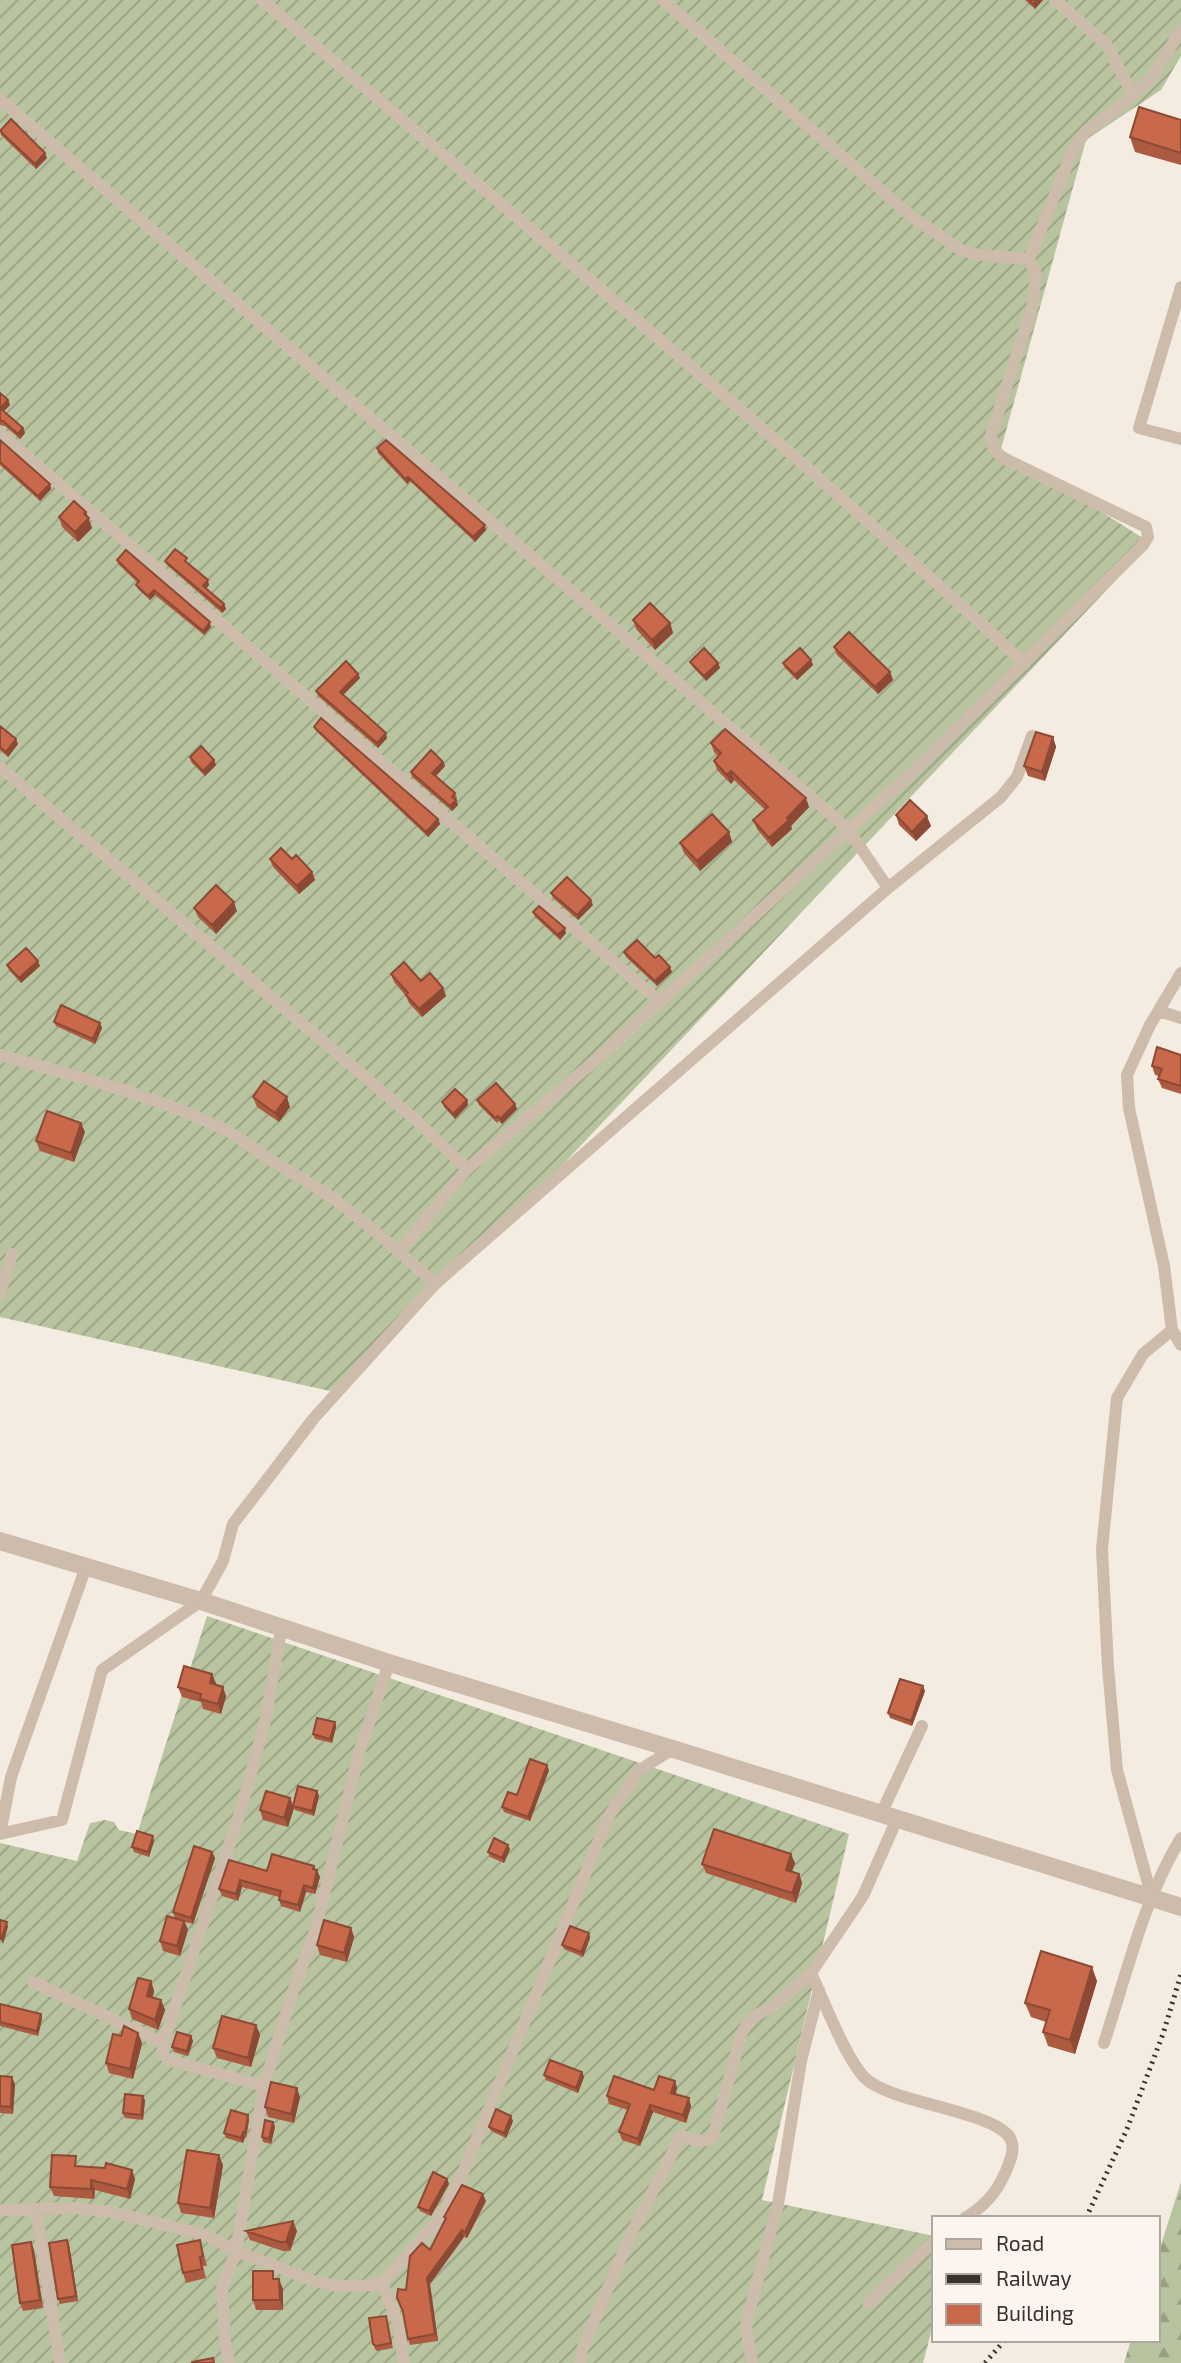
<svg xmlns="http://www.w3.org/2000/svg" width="1181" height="2363" font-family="'Exo 2',sans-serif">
	<defs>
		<pattern id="forest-firs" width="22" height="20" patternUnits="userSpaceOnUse" patternTransform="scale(1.75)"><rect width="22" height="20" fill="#b8c4a0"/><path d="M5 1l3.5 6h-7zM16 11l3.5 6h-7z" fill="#97a083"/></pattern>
		<pattern id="garden-furrows" width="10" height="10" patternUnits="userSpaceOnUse" patternTransform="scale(1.75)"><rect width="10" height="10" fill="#b8c4a0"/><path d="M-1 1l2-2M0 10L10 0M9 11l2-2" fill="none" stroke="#97a083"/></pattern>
	</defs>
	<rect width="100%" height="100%" fill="#f4ebe1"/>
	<path fill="url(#forest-firs)" d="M1181,2182V2363H1124L1131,2340H1158V2254Z"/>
	<path fill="url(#garden-furrows)" d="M0,0H1181V56L1161,90L1086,140L1001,449L1151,543L498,1233L330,1391L0,1317Z
		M207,1616L849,1834L762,2200L934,2236V2321L923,2363H0V1843L77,1861L90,1823L105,1820L114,1822L119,1830L137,1834Z"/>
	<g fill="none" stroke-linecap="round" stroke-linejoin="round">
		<path stroke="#cdbbac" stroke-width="12" d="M262,0C518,219 777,435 1025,664
			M663,0L912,217L961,250L978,255L1029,259
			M1055,0L1106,44L1133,95
			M0,99L848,829L888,888
			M1181,287L1139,428L1181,439
			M0,433L659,1001
			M0,767L417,1121L467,1169
			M1159,1011L1181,1018
			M0,1055C75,1076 151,1094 222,1128C238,1136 251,1147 266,1157C289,1172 315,1185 338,1202C372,1228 404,1255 435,1284
			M400,1251L467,1169L597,1059L920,765L1143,545L1148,537L1146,527L1001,457L993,447L991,435L1032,307L1036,275L1029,259L1073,150L1086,131L1112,113L1150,80L1181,30
			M0,1293L12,1254
			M1172,1330L1181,1345
			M881,1814L922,1726
			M0,1834L62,1820L102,1670L201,1601L223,1561L233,1524L314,1418L435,1284L888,888L1001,797L1017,777L1032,736
			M0,1834L11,1777L86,1567
			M1152,1898L1117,1770L1108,1667L1102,1549L1117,1398L1143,1354L1172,1330L1164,1266L1129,1108L1127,1075L1150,1025L1181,973
			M811,1973C823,1999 846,2059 865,2078C891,2104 999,2111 1011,2140C1015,2150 1010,2161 1006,2171C997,2192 985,2206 965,2218
			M33,1982L163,2043V2055L169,2060L264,2086
			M163,2043L240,1813L266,1718L281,1629
			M1104,2043C1126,1976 1144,1898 1181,1838
			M36,2209L60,2363
			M0,2210L73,2208L111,2212L206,2235L236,2251L314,2281L336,2286H362L382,2283L438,2221L457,2187L609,1816L638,1771L673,1749
			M382,2283L397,2320L404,2363
			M868,2303L934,2241
			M229,2363L225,2342L222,2288L236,2251L264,2086L292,1994L316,1928L359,1753L389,1663
			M580,2363L582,2350L629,2238L681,2136C692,2139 703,2144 713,2137L742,2032L753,2017L775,2005L811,1973L863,1896L897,1819
			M752,2363L746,2324L778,2204L801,2061L819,1990"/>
		<path stroke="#cdbbac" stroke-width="18" d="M0,1541L201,1601L389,1663L673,1749L1181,1907"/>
		<path stroke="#3b302b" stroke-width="5" stroke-dasharray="2 5" stroke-linecap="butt" d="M1086,2218L1127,2129L1163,2034L1181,1974
			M985,2363L1005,2340"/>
	</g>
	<path fill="#ac5a40" d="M1025,0H1043L1035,9Z
		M1181,120V165L1135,152L1130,137Z
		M0,130L47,158L36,169L1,135Z
		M0,393L8,400L10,405L4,411L23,428L25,433L20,439L5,426L0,425Z
		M0,440L50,484L51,489L40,501L0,465Z
		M377,448L486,530L475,542L410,481L407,484L378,453Z
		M86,512L92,528L78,542L62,527L59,517Z
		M117,560L211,627L204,635L155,595L150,600L138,589L136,585L138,583L118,564Z
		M165,561L189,563L209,585L206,589L224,604L226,609L222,613L167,565Z
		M633,620L670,623L673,633L655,650L636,629Z
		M834,647L890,672L893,680L878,694L837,655Z
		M811,660L813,665L797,680L785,668L783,663Z
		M690,662L718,663L720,668L706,681L692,666Z
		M358,674L360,678L343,695L387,738L378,748L318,696L316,691Z
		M0,726L18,744L8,757L0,750Z
		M314,727L440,824L428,837L316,731Z
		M1053,737L1056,747L1045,781L1028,776L1024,766Z
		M711,743L809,807L791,826L792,829L772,847L757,829L753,820L765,810L734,780L731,784L717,770L714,761L718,756L714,752Z
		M190,757L214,760L216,765L205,776L191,762Z
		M443,762L445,766L436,776L455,793L457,798L456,800L458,805L452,811L412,777L411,772Z
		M896,815L931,826L916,841L899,825Z
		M729,832L732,842L700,871L684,853L680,843Z
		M270,859H292L312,872L315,880L299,894L273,867Z
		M551,893L593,905L578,920L553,898Z
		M194,908L237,911L216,934L198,917Z
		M533,912L566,933L560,940L535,917Z
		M624,952L655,958L672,972L657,986L626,957Z
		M7,965L40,966L21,983L9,970Z
		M391,974L421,981L443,988L446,996L422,1017L409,1003L406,996L394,982Z
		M54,1022L100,1023L102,1028L95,1044L56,1026Z
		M1181,1055V1094L1162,1088L1158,1079L1159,1076L1155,1075L1152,1066Z
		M253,1097L290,1107L279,1122L257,1107Z
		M467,1100L468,1105L455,1119L444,1107L442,1102Z
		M477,1100L515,1104L517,1109L502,1124L499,1121L497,1123L479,1105Z
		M85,1132L74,1162L40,1151L36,1141Z
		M216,1683L215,1685L226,1696L221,1714L203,1709L201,1702L182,1697L178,1687Z
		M925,1691L912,1726L890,1718L888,1713Z
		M335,1722L336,1727L332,1743L315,1739L313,1734Z
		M549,1770L530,1821L504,1812L502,1807Z
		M317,1791L319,1796L314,1816L295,1810L293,1806Z
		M290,1798L294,1808L288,1827L263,1820L260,1810Z
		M154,1841L149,1857L134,1852L132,1847Z
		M510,1849L504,1863L490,1857L488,1852Z
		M212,1852L215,1858L193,1924L185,1922L188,1930L180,1956L163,1951L160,1941L175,1918L173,1912Z
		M229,1860L267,1871L314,1866L320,1877L315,1894L306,1892L300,1912L281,1906L279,1900V1897L242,1887L238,1901L222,1896L219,1889Z
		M795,1863L792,1872L799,1874L802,1883L796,1903L706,1873L702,1864Z
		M351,1928L354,1937L347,1962L320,1955L317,1945Z
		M589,1933L590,1938L583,1957L564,1949L562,1945Z
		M151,1981L154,1991L153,1997L161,2000L165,2010L158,2030L132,2019L129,2009Z
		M1097,1981L1075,2054L1048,2046L1043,2032L1046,2022L1031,2017L1025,2003Z
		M0,2004L41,2014L42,2019L38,2036L0,2026Z
		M256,2025L260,2035L251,2067L217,2058L213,2048Z
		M138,2033L142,2043L133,2079L109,2073L106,2063L121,2036Z
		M191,2036L193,2041L188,2056L174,2052L172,2047Z
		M582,2072L584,2077L578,2093L546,2080L544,2075Z
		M0,2076L15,2084L13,2114L0,2113Z
		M675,2081L677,2088L676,2094L691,2106L686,2123L653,2112L640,2146L622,2140L619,2132L628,2110L609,2104L607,2096L654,2090Z
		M300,2097L294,2123L268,2117L265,2107Z
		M145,2100L143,2120L125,2118L123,2113Z
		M248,2115L249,2120L246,2138L245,2137L243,2143L226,2138L224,2133Z
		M513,2121L506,2138L491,2131L489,2127Z
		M273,2122L275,2127L271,2144L263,2142L262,2137Z
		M223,2165L214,2218L181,2213L178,2203Z
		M79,2166L132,2170L135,2179L130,2199L95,2190L94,2199L54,2196L50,2187Z
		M447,2179L449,2184L431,2216L420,2211L418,2207Z
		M486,2201L467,2238L464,2237L430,2284L438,2341L410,2345L408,2339L430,2250L446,2220L444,2217Z
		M246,2231H297L290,2251H283L250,2240Z
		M200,2240L207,2266H203L206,2278L186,2283L183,2273Z
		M69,2244L78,2301L60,2304L58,2299Z
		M34,2250L43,2308L23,2311L20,2303Z
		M276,2279L283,2289V2310H256L253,2300Z
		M386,2316L393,2348L377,2351L375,2349L373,2344Z"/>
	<path fill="#8c4a34" d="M1037,0H1043L1035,9L1033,4Z
		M45,153L47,158L36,169L35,164Z
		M8,400L10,405L2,413L0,408Z
		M23,428L25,433L20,439L18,434Z
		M408,477L410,481L407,484L405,479Z
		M50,484L51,489L40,501L38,496Z
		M86,512L92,528L78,542L75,532Z
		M485,525L486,530L475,542L473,537Z
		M208,580L209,585L204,591L203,586Z
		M154,590L155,595L150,600L148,596Z
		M224,604L226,609L222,613L221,608Z
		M210,622L211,627L204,635L203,631Z
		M670,623L673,633L655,650L652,640Z
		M811,660L813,665L797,680L795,675Z
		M718,663L720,668L706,681L704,676Z
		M890,672L893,680L878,694L875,687Z
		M358,674L360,678L341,697L340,692Z
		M386,733L387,738L378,748L377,743Z
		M1053,737L1056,747L1045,781L1042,772Z
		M16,739L18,744L8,757L6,752Z
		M214,760L216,765L205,776L203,771Z
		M443,762L445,766L434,778L432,773Z
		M731,771L734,780L731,784L727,775Z
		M806,798L809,807L791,826L792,829L772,847L769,838Z
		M456,800L458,805L452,811L450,806Z
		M927,816L931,826L916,841L912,832Z
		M438,819L440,824L428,837L426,832Z
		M729,832L732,842L700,871L697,861Z
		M312,872L315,880L299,894L297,886Z
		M591,900L593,905L578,920L577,915Z
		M234,902L237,911L216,934L212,925Z
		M565,928L566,933L560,940L558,935Z
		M38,961L40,966L21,983L19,978Z
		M670,967L672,972L657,986L655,981Z
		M443,988L446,996L422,1017L419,1009Z
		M100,1023L102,1028L95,1044L93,1039Z
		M287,1097L290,1107L279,1122L275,1113Z
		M467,1100L468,1105L455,1119L453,1114Z
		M515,1104L517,1109L502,1124L500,1119Z
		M81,1123L85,1132L74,1162L71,1153Z
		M212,1674L216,1683L213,1693L210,1683Z
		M923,1686L925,1691L912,1726L911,1721Z
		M223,1687L226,1696L221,1714L218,1704Z
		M335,1722L336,1727L332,1743L330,1739Z
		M547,1765L549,1770L530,1821L528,1817Z
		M317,1791L319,1796L314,1816L312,1811Z
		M290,1798L294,1808L288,1827L284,1818Z
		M153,1836L154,1841L149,1857L148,1852Z
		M508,1845L510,1849L504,1863L502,1858Z
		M212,1852L215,1858L193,1924L191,1918Z
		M791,1854L795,1863L789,1879L786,1870Z
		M317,1870L320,1877L315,1894L313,1888Z
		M799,1874L802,1883L796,1903L792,1893Z
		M240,1880L242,1887L238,1901L236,1894Z
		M304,1885L306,1892L300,1912L298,1905Z
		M184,1921L188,1930L180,1956L177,1946Z
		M7,1922L8,1927L3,1944L1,1939Z
		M351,1928L354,1937L347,1962L344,1953Z
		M589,1933L590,1938L583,1957L581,1952Z
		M1092,1967L1097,1981L1075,2054L1070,2040Z
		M151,1981L154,1991L151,2005L147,1996Z
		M161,2000L165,2010L158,2030L155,2020Z
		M41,2014L42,2019L38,2036L37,2031Z
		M256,2025L260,2035L251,2067L248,2058Z
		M138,2033L142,2043L133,2079L130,2069Z
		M191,2036L193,2041L188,2056L187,2051Z
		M582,2072L584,2077L578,2093L576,2088Z
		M12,2077L15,2084L13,2114L11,2107Z
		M675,2081L677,2088L674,2100L671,2093Z
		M297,2088L300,2097L294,2123L291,2114Z
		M143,2096L145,2100L143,2120L141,2115Z
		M689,2098L691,2106L686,2123L683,2115Z
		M650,2105L653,2112L640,2146L638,2139Z
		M248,2115L249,2120L246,2138L245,2133Z
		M511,2116L513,2121L506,2138L504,2133Z
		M273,2122L275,2127L271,2144L269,2139Z
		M243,2132L245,2137L243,2143L241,2138Z
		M219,2155L223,2165L214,2218L210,2208Z
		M132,2170L135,2179L130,2199L127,2189Z
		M447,2179L449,2184L431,2216L429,2211Z
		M91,2180L95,2190L94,2199L91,2189Z
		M483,2194L486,2201L467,2238L465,2232Z
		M293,2221L297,2231L290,2251L286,2242Z
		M462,2230L464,2237L430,2284L438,2341L435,2334L427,2278Z
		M67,2240L69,2244L78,2301L76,2296Z
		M31,2242L34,2250L43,2308L40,2300Z
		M279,2279L283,2289V2310L280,2300Z"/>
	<path fill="#c8694b" stroke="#8c4a34" stroke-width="2" d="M1029,0H1037L1033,4Z
		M1139,107L1181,120V153L1130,137Z
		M11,119L45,153L35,164L0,131Z
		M0,393L8,400L0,408L23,428L18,434L3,421H0Z
		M0,440L50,484L38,496L0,462Z
		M386,440L485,525L473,537L408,477L405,479L377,448Z
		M74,501L86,512L84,514L89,518L75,532L59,517Z
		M175,549L187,558L185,561L208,580L203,586L224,604L221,608L165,561Z
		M126,550L210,622L203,631L154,590L148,596L136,585L139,581L117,560Z
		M650,603L670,623L652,640L633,620Z
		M849,632L890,672L875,687L834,647Z
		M704,648L718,663L704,676L690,662Z
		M800,648L811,660L795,675L783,663Z
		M346,661L358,674L340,692L386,733L377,743L316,691Z
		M321,718L438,819L426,832L314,727Z
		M0,726L16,739L6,752L0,747Z
		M725,729L806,798L787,818L789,820L769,838L753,820L768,807L731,771L727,775L714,761L721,753L711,743Z
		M1036,732L1053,737L1042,772L1024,766Z
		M201,746L214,760L203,771L190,757Z
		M431,750L443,762L432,773L455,793L452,797L456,800L450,806L411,772Z
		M910,800L927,816L912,832L896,815Z
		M712,814L729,832L697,861L680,843Z
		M281,848L292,859L296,855L312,872L297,886L270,859Z
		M567,877L591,900L577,915L551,893Z
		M216,885L234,902L212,925L194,908Z
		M539,906L565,928L558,935L533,912Z
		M637,940L655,958L659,955L670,967L655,981L624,952Z
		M26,948L38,961L19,978L7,965Z
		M404,962L421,981L430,973L443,988L419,1009L406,995L408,993L391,974Z
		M61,1005L100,1023L93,1039L54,1022Z
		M1157,1047L1181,1055V1086L1158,1079L1162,1069L1152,1066Z
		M264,1081L287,1097L275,1113L253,1097Z
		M496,1083L515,1104L500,1119L498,1116L495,1118L477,1100Z
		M455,1089L467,1100L453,1114L442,1102Z
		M47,1111L81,1123L71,1153L36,1141Z
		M184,1666L212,1674L210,1683L223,1687L218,1704L200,1699L201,1694L178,1687Z
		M900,1679L923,1686L911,1721L888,1713Z
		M317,1718L335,1722L330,1739L313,1734Z
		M530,1759L547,1765L528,1817L502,1807L508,1792L517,1795Z
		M298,1786L317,1791L312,1811L293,1806Z
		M266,1791L290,1798L284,1818L260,1810Z
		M714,1829L791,1854L786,1870L799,1874L792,1893L702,1864Z
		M137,1831L153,1836L148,1852L132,1847Z
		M494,1838L508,1845L502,1858L488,1852Z
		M194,1846L212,1852L191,1918L173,1912Z
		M272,1854L314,1866L313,1869L317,1870L313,1888L304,1885L298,1905L279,1900L281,1891L240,1880L236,1894L219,1889L229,1860L267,1871Z
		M167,1916L184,1921L177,1946L160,1941Z
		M0,1920L7,1922L1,1939H0Z
		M324,1920L351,1928L344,1953L317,1945Z
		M570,1926L589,1933L581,1952L562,1945Z
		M1041,1951L1092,1967L1070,2040L1043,2032L1050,2010L1025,2003Z
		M138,1978L151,1981L147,1996L161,2000L155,2020L129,2009Z
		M0,2004L41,2014L37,2031L0,2022Z
		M222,2016L256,2025L248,2058L213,2048Z
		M124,2026L138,2033L130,2069L106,2063L113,2034L121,2036Z
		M177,2032L191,2036L187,2051L172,2047Z
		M550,2060L582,2072L576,2088L544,2075Z
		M0,2076L12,2077L11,2107L0,2106Z
		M614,2076L654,2090L659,2076L675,2081L671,2093L689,2098L683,2115L650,2105L638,2139L619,2132L630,2104L607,2096Z
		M271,2082L297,2088L291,2114L265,2107Z
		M125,2094L143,2096L141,2115L123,2113Z
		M496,2109L511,2116L504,2133L489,2127Z
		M231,2110L248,2115L245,2133L243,2132L241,2138L224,2133Z
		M265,2120L273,2122L269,2139L262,2137Z
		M187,2150L219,2155L210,2208L178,2203Z
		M52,2155L76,2156L75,2166L105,2168L106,2163L132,2170L127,2189L91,2180V2189L50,2187Z
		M433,2172L447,2179L429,2211L418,2207Z
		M462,2185L483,2194L465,2232L462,2230L427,2278L435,2334L408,2339L403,2312L397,2297L398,2289L406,2290L410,2256L422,2243L430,2250L446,2218L444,2217Z
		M293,2221L286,2242H280L246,2231Z
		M67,2240L76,2296L58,2299L49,2243Z
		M200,2240L203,2256L200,2257L202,2269L183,2273L177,2245Z
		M31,2242L40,2300L20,2303L12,2245Z
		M253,2271H273V2279H279L280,2300H253Z
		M386,2316L391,2343L376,2346L373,2344L369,2318Z
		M213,2358L214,2363H192V2362Z"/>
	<rect x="932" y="2216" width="228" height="126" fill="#fbf5ee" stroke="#aea6a0" stroke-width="2"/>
	<rect x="946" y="2239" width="35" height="10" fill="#cdbbac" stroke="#aea6a0" stroke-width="2"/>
	<text x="996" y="2251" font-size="21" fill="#3b302b">Road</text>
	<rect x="946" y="2274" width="35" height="10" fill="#3b302b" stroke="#aea6a0" stroke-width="2"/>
	<text x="996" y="2286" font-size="21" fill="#3b302b">Railway</text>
	<rect x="946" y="2304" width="35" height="21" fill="#c8694b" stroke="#aea6a0" stroke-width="2"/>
	<text x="996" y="2321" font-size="21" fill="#3b302b">Building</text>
</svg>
